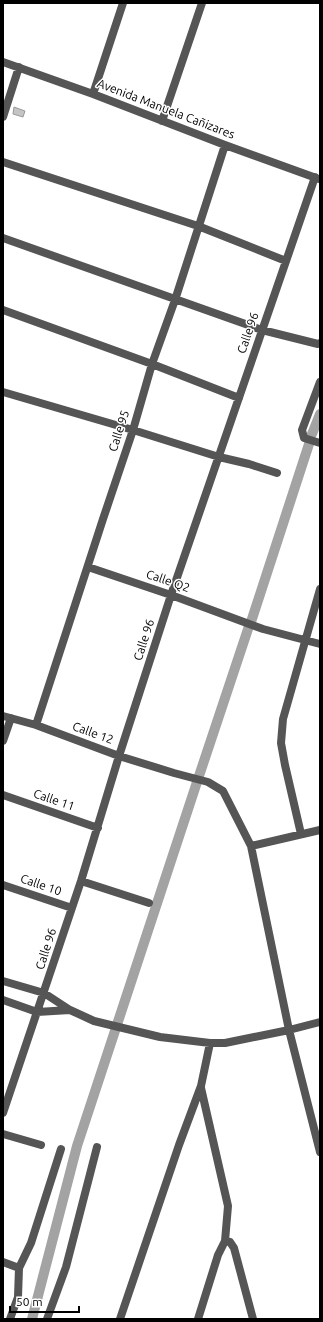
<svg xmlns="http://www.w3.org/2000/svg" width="323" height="1322" font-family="Ubuntu,sans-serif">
	<rect width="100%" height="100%" fill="#fff"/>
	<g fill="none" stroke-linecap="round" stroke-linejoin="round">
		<path stroke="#a3a3a3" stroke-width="10" d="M312,434L320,414
			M251,622L309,444
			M199,776L249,626
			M32,1319L77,1146L197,782"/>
	</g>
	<path fill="#c4c4c4" stroke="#999" d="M14,107L25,111L23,117L13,114Z"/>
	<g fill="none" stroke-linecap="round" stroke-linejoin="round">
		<path stroke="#555" stroke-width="8" d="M3,62L93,94L225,145L319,179
			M93,94L123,3
			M3,117L19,67
			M162,121L202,3
			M3,162L198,226L286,261
			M3,238L262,330L318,344L320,343
			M3,310L152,364L239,398
			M320,382L302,430L304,438L320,443
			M3,392L133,430L219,457L249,464L277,473
			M88,567L171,595L263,629L320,644
			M3,716L36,725L119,756L174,773L208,782L223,791L251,846L289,1030L320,1152
			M36,725L103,519L133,430L152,364L175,300L225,145
			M3,741L11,718
			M3,795L98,828
			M301,834L285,765L281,743L283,719L320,589
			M251,846L320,830
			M81,881L149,903
			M3,885L72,908
			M3,981L44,993L70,1010L94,1021L160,1037L210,1043H225L289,1030L320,1022
			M3,1000L37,1012L70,1010
			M3,1113L81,881L119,756L171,595L315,177
			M3,1134L41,1145
			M225,1241L230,1242L234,1248L253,1319
			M3,1262L19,1268
			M10,1319L18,1297L19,1268L31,1243L61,1149
			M47,1319L66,1267L97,1147
			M120,1319L179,1145L201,1086L210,1043
			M198,1319L218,1255L225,1241L228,1206L201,1088"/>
	</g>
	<g text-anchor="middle" stroke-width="3" stroke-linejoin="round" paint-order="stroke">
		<g font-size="12" fill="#000" stroke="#fff">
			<text transform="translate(166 109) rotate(21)" y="4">Avenida Manuela Cañizares</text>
			<text transform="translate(248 333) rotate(-71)" y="4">Calle 96</text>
			<text transform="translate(119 431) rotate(-72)" y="4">Calle 95</text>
			<text transform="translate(168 581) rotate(19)" y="4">Calle Q2</text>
			<text transform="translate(144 640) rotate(-72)" y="4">Calle 96</text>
			<text transform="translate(93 733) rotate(20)" y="4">Calle 12</text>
			<text transform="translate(54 800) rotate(19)" y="4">Calle 11</text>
			<text transform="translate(41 885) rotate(19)" y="4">Calle 10</text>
			<text transform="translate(46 949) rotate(-72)" y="4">Calle 96</text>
		</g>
	</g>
	<rect width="323" height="1322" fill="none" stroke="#000000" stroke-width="8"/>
	<path d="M10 1306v6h69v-6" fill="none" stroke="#000000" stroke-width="2"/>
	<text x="16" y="1306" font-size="12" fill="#000000" stroke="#ffffff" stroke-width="3" paint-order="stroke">50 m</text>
</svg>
